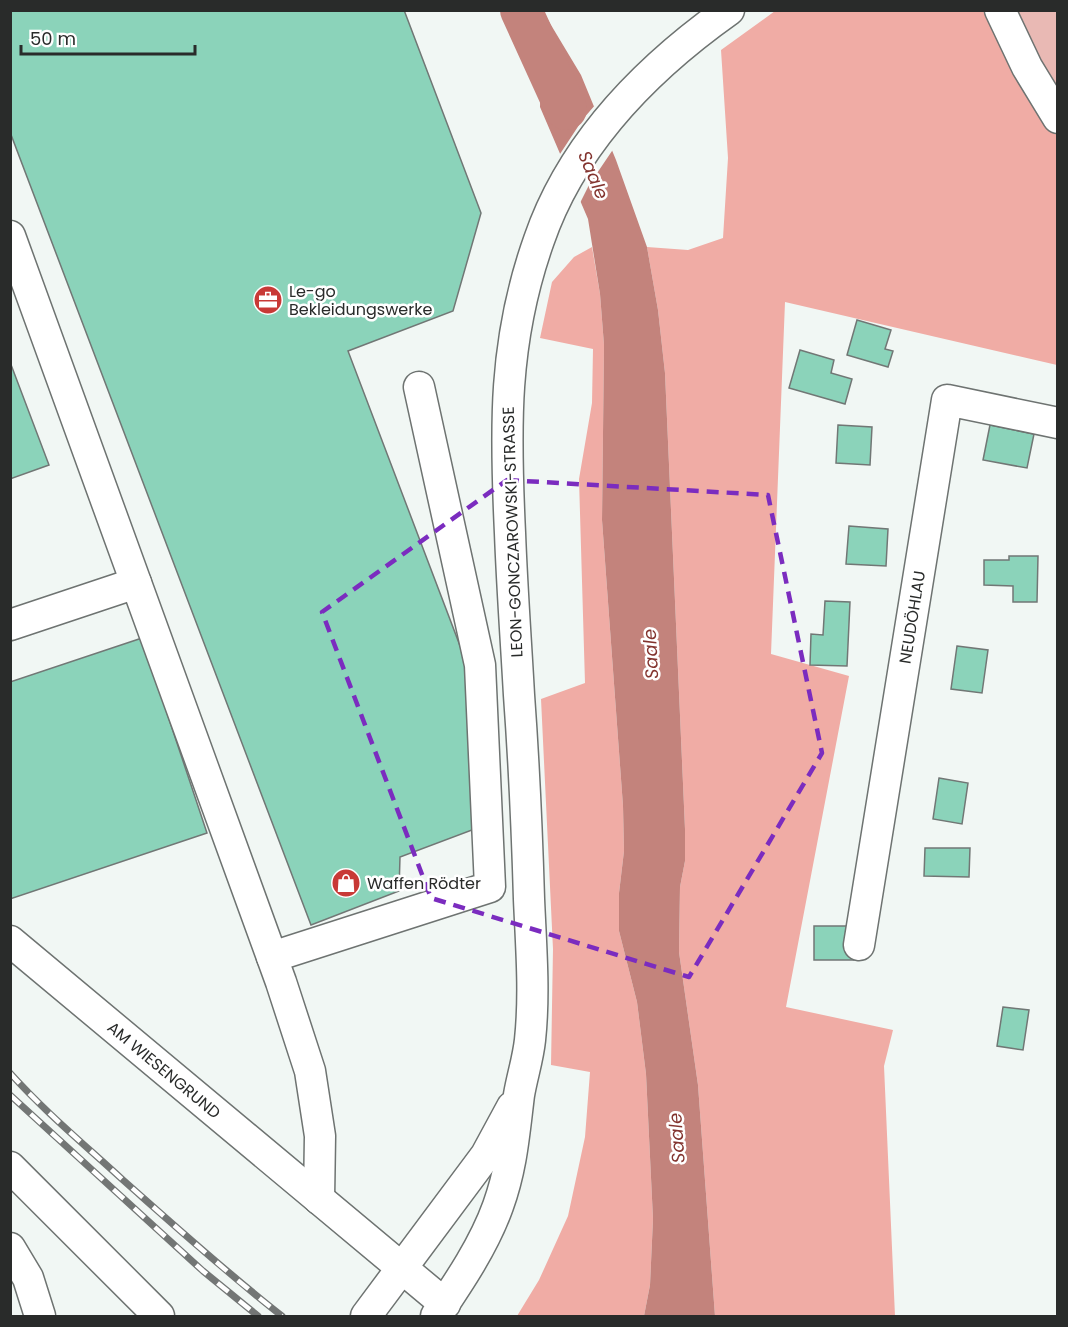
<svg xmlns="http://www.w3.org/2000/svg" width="1068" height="1327" font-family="Poppins,sans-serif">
	<rect width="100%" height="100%" fill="#f1f7f4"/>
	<path fill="#e9b9b4" d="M1005,11H1057V124Z"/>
	<path fill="#f0aca5" d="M775,11H983L1057,125V365L785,302L771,654L849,676L786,1007L893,1030L884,1066L895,1316H715L698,1085L679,952L680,887L685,861V829L665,373L658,310L647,247L688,250L723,238L728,158L721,50Z
		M592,247L600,294L604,345L602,520L623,806L624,851L619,893V931L637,1002L646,1074L653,1219L650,1285L644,1316H517L539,1280L568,1216L585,1137L590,1072L551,1065L553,949L541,699L585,683L579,479L592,403L593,349L540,338L552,282L574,257Z"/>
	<path fill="#c3837c" d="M542,10L581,75L616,160L647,247L658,310L665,373L685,829V861L680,887L679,952L698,1085L715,1316H644L650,1285L653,1219L646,1074L637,1002L619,931V893L624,851L623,806L602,520L604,345L600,294L588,219L540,107Z"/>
	<path fill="#f1f7f4" d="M596,104L614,148L589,185L579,205L558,157L583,119Z"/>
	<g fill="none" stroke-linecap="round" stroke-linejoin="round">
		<path stroke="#c3837c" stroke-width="42" d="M521,10L566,109"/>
	</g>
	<path fill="#8bd3ba" stroke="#717775" stroke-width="1.5" d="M10,10H404L481,213L453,311L348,351L473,680L472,830L400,857L399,891L311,925L10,132Z
		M857,320L891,330L885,349L893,351L888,367L847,355Z
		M800,350L834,360L831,373L852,379L845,404L789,388Z
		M10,362L49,465L10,479Z
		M838,425L872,427L870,465L836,463Z
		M990,425L1034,434L1027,468L983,460Z
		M849,526L888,529L886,566L846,564Z
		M1009,556H1038L1037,602H1013V586L984,585V560H1009Z
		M825,601L850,602L847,666L810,665L811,634L823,635Z
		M142,638L207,833L10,899V682Z
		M957,646L988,650L982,693L951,689Z
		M939,778L968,783L962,824L933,819Z
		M925,848H970L969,877L924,876Z
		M814,926H854V960H814Z
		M1003,1007L1029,1010L1023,1050L997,1046Z"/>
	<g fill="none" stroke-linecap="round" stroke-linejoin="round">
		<g stroke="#6e7371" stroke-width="33">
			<g id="minor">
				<path d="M1000,10L1027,67L1058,118"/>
				<path d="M10,236L281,982L310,1071L320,1136L319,1199"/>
				<path d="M10,625L136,583"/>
				<path id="s1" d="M10,941L445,1304"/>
				<path id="s2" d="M859,945L947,400L1058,423"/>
				<path d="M272,957L490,887L480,665L419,387"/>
				<path d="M10,1167L159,1316"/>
				<path d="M10,1248L28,1278L40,1316"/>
				<path d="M366,1316L486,1155L512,1107"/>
				<path d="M436,1316C459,1282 484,1245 498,1206C512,1167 514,1135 519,1095C522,1077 528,1059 530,1040C535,993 531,946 529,899C527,831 524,763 519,695C516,641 512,587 510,533C505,429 503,341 539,240C572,144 647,68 729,10"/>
			</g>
		</g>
		<use href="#minor" stroke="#fff" stroke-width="30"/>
		<g stroke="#737675" stroke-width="7">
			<path id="rail" d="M10,1073C45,1112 85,1145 123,1180C175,1226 227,1273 282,1316
				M10,1095L203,1271L258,1316"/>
		</g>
		<use href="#rail" stroke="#fff" stroke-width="4.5" stroke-dasharray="14" stroke-linecap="butt"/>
	</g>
	<path fill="none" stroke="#7b2cbf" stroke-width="4.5" stroke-dasharray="12 8" stroke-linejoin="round" d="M507,480L768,495L822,753L689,977L431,898L322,612Z"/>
	<defs>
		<g id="office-disc" transform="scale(1.5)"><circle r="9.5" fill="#c83936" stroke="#fff"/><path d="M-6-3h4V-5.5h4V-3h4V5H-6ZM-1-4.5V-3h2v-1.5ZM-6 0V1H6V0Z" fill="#fff"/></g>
		<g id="shop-disc" transform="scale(1.5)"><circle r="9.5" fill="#c83936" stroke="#fff"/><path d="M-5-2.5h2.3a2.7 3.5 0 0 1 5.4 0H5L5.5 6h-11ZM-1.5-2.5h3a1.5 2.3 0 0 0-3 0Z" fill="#fff"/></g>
	</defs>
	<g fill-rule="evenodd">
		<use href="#office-disc" x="268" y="300"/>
		<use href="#shop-disc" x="346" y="883"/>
	</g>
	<g text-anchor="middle" stroke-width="5" stroke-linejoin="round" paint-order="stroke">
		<g font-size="16" fill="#292b2a" stroke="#fff" text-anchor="start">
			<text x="289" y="297">Le-go<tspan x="289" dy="18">Bekleidungswerke</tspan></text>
			<text x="367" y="889">Waffen Rödter</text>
		</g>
		<g font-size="16" fill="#292b2a" stroke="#fff">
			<text transform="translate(512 532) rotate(-92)" y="6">LEON-GONCZAROWSKI-STRASSE</text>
			<text dy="6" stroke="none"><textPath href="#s2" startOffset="332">NEUDÖHLAU</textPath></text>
			<text dy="6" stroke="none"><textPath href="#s1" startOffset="201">AM WIESENGRUND</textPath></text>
		</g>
		<g font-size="18" font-style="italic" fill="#83342f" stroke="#fff">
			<text transform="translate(593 175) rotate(67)" y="6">Saale</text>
			<text transform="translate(651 654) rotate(-93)" y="6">Saale</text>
			<text transform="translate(677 1138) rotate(-94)" y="6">Saale</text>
		</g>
	</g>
	<rect width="1068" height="1327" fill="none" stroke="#292b2a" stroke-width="24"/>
	<path d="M21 45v9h174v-9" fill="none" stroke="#292b2a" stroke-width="3"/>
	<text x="30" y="45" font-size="18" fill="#292b2a" stroke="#ffffff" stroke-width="4.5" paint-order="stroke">50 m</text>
</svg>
